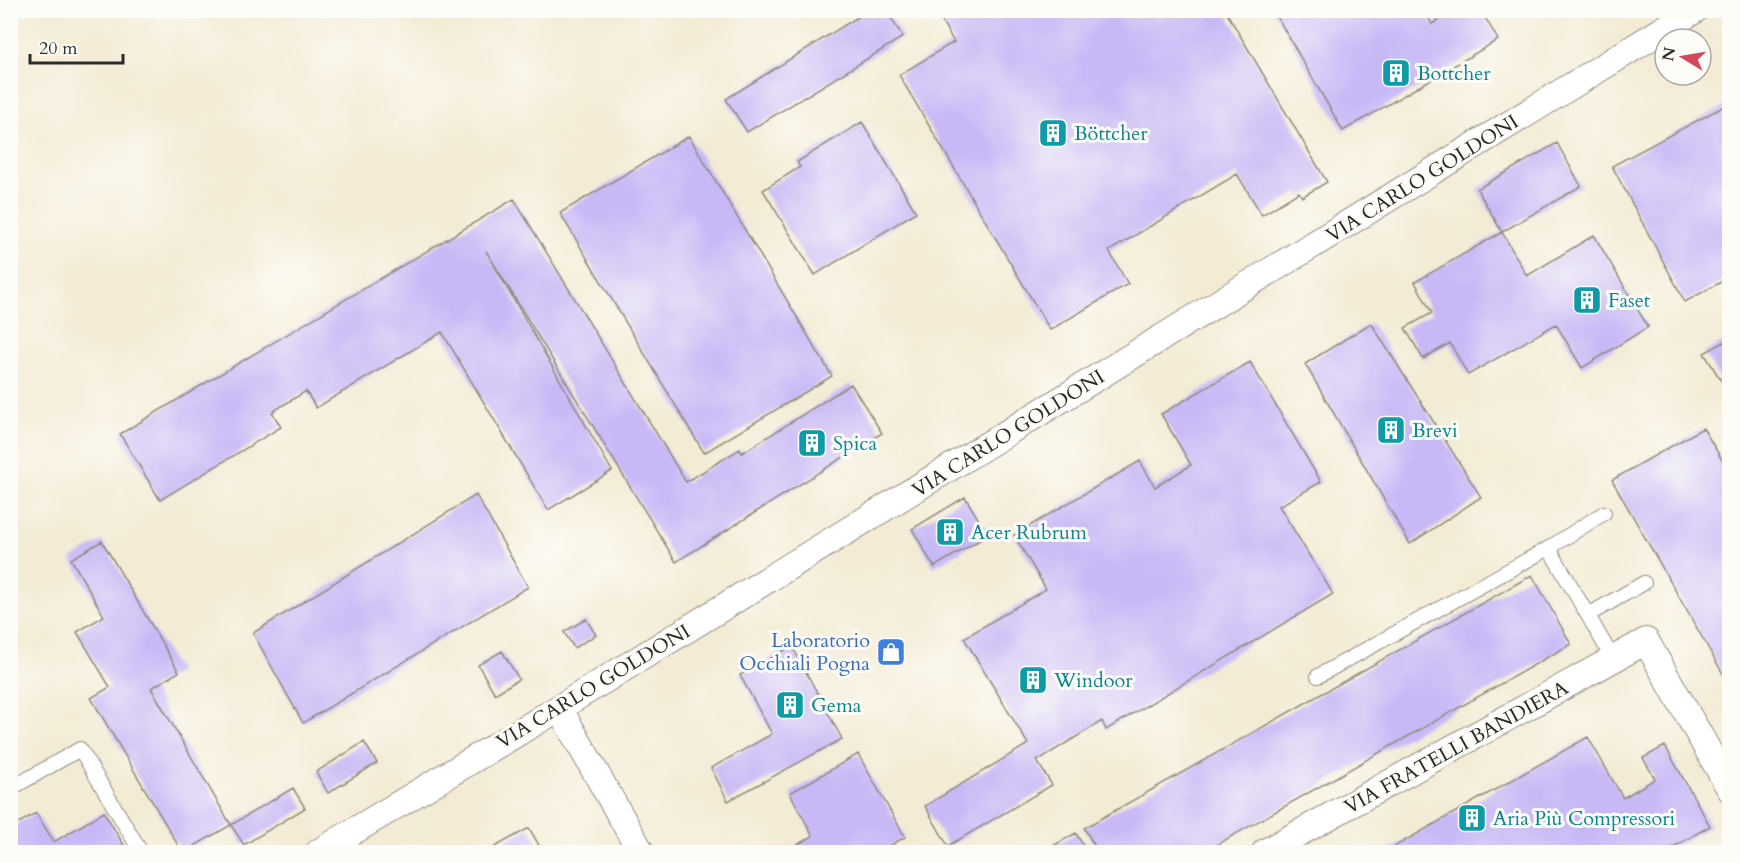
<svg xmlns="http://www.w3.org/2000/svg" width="1740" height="863" font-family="Cardo,serif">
	<rect width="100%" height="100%" fill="#fdfcf7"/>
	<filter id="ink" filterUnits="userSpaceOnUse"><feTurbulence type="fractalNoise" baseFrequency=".0167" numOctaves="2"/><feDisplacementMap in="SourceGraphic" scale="12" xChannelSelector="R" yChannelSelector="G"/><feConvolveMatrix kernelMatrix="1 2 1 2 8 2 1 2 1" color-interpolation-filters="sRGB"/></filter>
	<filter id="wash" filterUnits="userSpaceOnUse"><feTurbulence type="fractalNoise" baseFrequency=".008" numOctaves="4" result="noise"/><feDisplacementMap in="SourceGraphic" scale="24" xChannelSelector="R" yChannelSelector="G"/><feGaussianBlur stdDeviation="1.35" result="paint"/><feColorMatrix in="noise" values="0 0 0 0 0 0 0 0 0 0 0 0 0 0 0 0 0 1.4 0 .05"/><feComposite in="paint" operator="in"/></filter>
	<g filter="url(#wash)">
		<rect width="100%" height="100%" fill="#f3ebd4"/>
		<g id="blocks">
			<path fill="#c8b9f6" d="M869,10H886L903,37L747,132L726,99Z
				M946,10H1225L1327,182L1302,197L1299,192L1262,215L1237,174L1109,251L1128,284L1050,330L899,75L954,42L938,15Z
				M1273,10H1424L1432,24L1455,10H1481L1498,40L1343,131Z
				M1730,103V277L1685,302L1612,166Z
				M862,122L916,212L815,275L763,190L800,167L797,162Z
				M689,136L832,376L704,453L560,213Z
				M1557,143L1581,186L1502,232L1527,276L1594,235L1648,327L1582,368L1556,324L1468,375L1450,343L1423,359L1405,328L1432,313L1415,282L1502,232L1477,189Z
				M514,199L686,482L740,449L742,453L851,384L882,433L676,562L486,251L612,471L548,510L442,332L316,408L306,391L272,412L281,427L160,500L120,434Z
				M1371,323L1481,497L1410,544L1305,364Z
				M1730,339V395L1704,353Z
				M1250,362L1321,482L1279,506L1333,594L1106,730L1102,721L1037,761L1052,785L948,846L925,806L1028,744L964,638L1046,589L1014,535L1140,461L1155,487L1191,465L1161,414Z
				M1703,428L1730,473V686L1612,480Z
				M476,495L528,587L303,723L253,633Z
				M965,497L988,535L934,567L912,529Z
				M102,541L179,672L151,688L231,825L184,852H182L91,698L110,687L77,632L104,616L71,559Z
				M1532,575L1571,644L1204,852H1098L1084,828Z
				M586,619L596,635L574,648L564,632Z
				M792,646L842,739L728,801L711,768L772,734L740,675Z
				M502,651L519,679L495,694L478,665Z
				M1588,737L1623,798L1655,779L1643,758L1665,746L1710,826L1665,852H1385Z
				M364,742L377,763L328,793L316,772Z
				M858,754L905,837L879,852H784L813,836L790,793Z
				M293,788L305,808L244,845L231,825Z
				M104,812L128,852H10V828L36,813L54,842Z
				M529,828L543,852H486Z
				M1076,833L1087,852H1042Z"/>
		</g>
	</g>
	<g filter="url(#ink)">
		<use href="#blocks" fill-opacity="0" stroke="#8f8b80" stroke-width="1.5"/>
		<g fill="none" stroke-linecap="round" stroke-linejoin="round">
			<g stroke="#8f8b80" stroke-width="16">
				<path id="service" d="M1549,548L1613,659
					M1588,615L1644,583
					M1318,676L1549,548L1604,513
					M10,789L80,749L141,852"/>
			</g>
			<g stroke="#8f8b80" stroke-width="28">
				<path id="minor" d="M559,708L641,852
					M319,852L559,708L1695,10
					M1265,852L1646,641L1730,789"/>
			</g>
			<use href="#service" stroke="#fff" stroke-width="14"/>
			<use href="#minor" stroke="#fff" stroke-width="26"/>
		</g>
	</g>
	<defs>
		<g id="building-square" transform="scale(1.5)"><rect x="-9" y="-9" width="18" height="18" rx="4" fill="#0f9aa8" stroke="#fdfcf7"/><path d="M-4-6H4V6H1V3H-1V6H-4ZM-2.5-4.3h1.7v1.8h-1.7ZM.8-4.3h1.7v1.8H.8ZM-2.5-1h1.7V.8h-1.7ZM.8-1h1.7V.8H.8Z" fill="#fff"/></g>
		<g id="shop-square" transform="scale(1.5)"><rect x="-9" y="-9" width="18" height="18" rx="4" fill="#3f7fe0" stroke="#fdfcf7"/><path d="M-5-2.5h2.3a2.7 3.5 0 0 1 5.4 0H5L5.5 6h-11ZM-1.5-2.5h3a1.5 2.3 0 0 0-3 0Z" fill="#fff"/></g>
	</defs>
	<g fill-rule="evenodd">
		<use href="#building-square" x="1396" y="73"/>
		<use href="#building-square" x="1053" y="133"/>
		<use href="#building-square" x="1587" y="300"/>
		<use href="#building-square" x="1391" y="430"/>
		<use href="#building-square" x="812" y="443"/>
		<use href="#building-square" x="950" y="532"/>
		<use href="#shop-square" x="891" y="652"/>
		<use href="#building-square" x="1033" y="680"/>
		<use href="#building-square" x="790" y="705"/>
		<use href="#building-square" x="1472" y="818"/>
	</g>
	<g text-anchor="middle" stroke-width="6" stroke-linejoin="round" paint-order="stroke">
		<g font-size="20" fill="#0d838f" stroke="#fdfcf7" text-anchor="start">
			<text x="1417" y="80">Bottcher</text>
			<text x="1074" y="140">Böttcher</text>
			<text x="1608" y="307">Faset</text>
			<text x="1412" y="437">Brevi</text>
			<text x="833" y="450">Spica</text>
			<text x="971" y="539">Acer Rubrum</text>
			<text x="1054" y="687">Windoor</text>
			<text x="811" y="712">Gema</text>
			<text x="1493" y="825">Aria Più Compressori</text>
		</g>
		<g font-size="20" fill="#2b2b2b" stroke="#fdfcf7">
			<text transform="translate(1422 178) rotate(-32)" y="7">VIA CARLO GOLDONI</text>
			<text transform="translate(1008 433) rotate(-32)" y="7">VIA CARLO GOLDONI</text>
			<text transform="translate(593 686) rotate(-31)" y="7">VIA CARLO GOLDONI</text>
			<text transform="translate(1456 747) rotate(-29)" y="7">VIA FRATELLI BANDIERA</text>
		</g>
		<g font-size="20" fill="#366cbe" stroke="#fdfcf7" text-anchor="end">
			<text x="870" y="647">Laboratorio<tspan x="870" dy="23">Occhiali Pogna</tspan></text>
		</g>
	</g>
	<rect width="1740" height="863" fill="none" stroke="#fdfcf7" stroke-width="36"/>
	<g transform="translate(1683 57) rotate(281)"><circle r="28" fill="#fdfcf7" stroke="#a9a8a5" stroke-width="1.5"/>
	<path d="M0-4.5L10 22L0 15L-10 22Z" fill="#d1495b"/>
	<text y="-9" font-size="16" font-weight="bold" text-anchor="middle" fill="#2b2b2b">N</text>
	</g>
	<path d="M30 54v9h93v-9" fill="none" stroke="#2b2b2b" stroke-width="3"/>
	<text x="39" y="54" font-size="18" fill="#2b2b2b" stroke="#fdfcf7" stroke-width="4.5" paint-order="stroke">20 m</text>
</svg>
